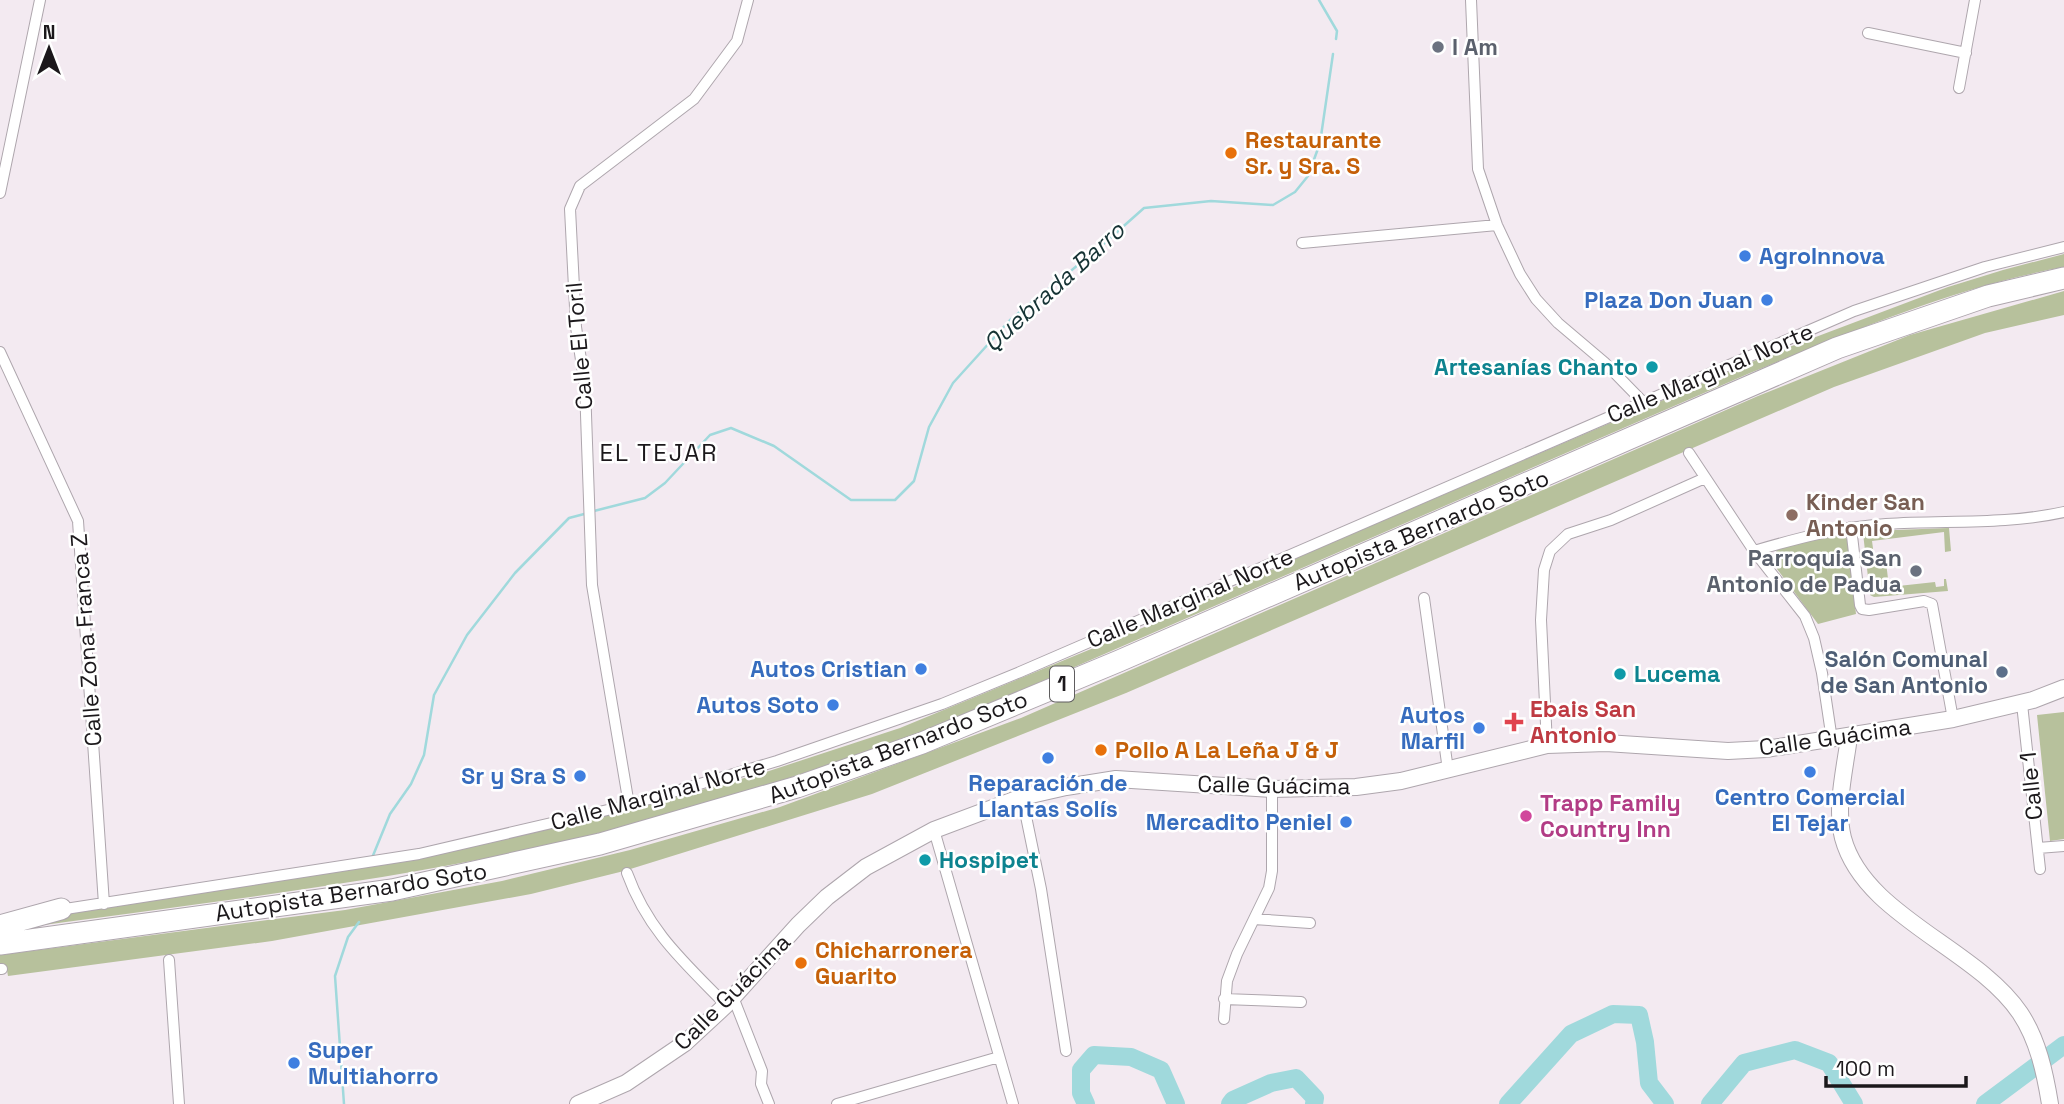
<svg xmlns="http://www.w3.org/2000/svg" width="2064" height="1104" font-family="'Space Grotesk',sans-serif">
	<rect width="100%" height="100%" fill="#f3eaf1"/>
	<path fill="#b7c19c" d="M2064,254V267C1955,287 1853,331 1750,373L939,726C800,776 658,824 513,853C343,888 171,907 0,931L62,912L279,881L415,858L632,809L769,771L900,728L1176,614L1310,552L1768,355L1948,287L2003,270Z
		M2064,291V315L1985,333L1834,387L1126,693L872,794L624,871L531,894L272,941L8,976L6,965L0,966V955L345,910L502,881L630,850L780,807L1021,718L1758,396L1910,335Z
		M1949,528L1951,551L1945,552L1944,532L1872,541L1875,563L1886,562L1889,587L1935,582L1936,587L1944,586V579H1946L1948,591L1874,597L1870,595L1863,533L1868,531Z
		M1840,534L1847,539L1848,543L1856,614L1818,624L1777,569L1774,558L1777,549Z
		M2064,712V839L2050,841L2037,715Z"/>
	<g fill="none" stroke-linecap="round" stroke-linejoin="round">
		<path stroke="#a0d9dc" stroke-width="2.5" d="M1319,0L1337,31L1336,39
			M594,511L645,498L665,483L710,435L731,428L774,446L851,500H895L914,481L929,427L953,383L1010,320L1099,248L1144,208L1211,201L1273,205L1295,192L1308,176L1320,143L1333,54
			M372,858L390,814L411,784L424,755L434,695L467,635L515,573L569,518L588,513
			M344,1104L335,976L348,937L359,922"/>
		<path stroke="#a0d9dc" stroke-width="18" d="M1086,1104L1081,1093V1070L1094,1055L1131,1057L1161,1070L1176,1104
			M1230,1104L1233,1100L1271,1083L1296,1078L1315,1098L1314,1104
			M1508,1104L1571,1034L1613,1014L1639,1015L1645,1042L1649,1083L1665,1104
			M1710,1104L1744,1063L1795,1050L1829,1063L1854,1104
			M1985,1104L2064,1045"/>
		<g stroke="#aea6ad" stroke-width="12">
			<path id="street" d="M1471,0L1478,169L1497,225L1520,274L1536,299L1558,323L1604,362L1643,402
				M1868,33L1966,53
				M1959,88L1975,0
				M0,193L40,0
				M1302,243L1497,225
				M0,352L78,521L104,904
				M1689,453L1754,551L1805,616L1814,638L1822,673L1832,740
				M1851,527L1860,605L1862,609L1869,610L1924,601L1932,604L1953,719
				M1754,551C1798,538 1840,527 1886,524C1946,520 2005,525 2064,512
				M1424,598L1448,770
				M2022,704L2040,869
				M1547,745L1541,620L1544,570L1550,551L1568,534L1611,520L1705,478
				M1022,797L1041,889L1066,1051
				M629,805L592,585L585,386L576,327L570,209L580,186L694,99L737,41L748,0
				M934,830L1013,1104
				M2038,848L2064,846
				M627,873C648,931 684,962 726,1005
				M59,910L419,854L629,805L777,761L942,704L1020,672L1854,311L1985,267L2064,247
				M1254,919L1310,923
				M169,960L179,1104
				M0,969H2
				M733,997L762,1071L761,1084L769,1104
				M1224,999L1301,1002
				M1224,1019L1227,981L1237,954L1269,888L1272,871V789
				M837,1104L999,1057"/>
		</g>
		<g stroke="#aea6ad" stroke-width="18">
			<path id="secondary" d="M1849,737C1845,769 1835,807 1843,838C1864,916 1976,948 2020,1013C2038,1040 2045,1073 2050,1104
				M578,1104L626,1083L685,1043L726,1005L798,925L827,897L866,867L934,830L1022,797L1066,787L1116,779L1272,789L1356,787L1401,781L1547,745L1606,743L1728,751L1766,749L1953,719L2033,700L2064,688"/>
		</g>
		<g stroke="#aea6ad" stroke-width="23">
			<path id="highway" d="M0,926L61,909
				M0,944L392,890L600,844L797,787L922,743L1119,661L1837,348L1988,296L2064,278"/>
		</g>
		<use href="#street" stroke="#fff" stroke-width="10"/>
		<use href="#secondary" stroke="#fff" stroke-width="16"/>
		<use href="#highway" stroke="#fff" stroke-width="21"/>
	</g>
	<g fill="#6b7280" stroke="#fff" stroke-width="2.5">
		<circle cx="1438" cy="47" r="7"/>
		<circle cx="1916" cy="571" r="7"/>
	</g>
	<g fill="#e8710a" stroke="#fff" stroke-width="2.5">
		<circle cx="1231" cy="153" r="7"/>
		<circle cx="1101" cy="750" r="7"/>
		<circle cx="801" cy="963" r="7"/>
	</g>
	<g fill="#3f7fe0" stroke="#fff" stroke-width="2.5">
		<circle cx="1745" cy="256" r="7"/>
		<circle cx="1767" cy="300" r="7"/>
		<circle cx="921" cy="669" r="7"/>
		<circle cx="833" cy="705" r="7"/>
		<circle cx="1479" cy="728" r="7"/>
		<circle cx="1048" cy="758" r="7"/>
		<circle cx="1810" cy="772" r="7"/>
		<circle cx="580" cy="776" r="7"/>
		<circle cx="1346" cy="822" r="7"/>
		<circle cx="294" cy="1063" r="7"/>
	</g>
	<g fill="#0f9aa8" stroke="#fff" stroke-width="2.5">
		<circle cx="1652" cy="367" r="7"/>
		<circle cx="1620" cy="674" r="7"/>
		<circle cx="925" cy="860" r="7"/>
	</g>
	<circle fill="#8d6e63" stroke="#fff" stroke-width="2.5" cx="1792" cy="515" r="7"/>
	<circle fill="#5c6f8a" stroke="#fff" stroke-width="2.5" cx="2002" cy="672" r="7"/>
	<path fill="#e0444e" stroke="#fff" stroke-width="2.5" d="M1510.5 711.5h7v7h7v7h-7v7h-7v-7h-7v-7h7z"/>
	<circle fill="#d1479c" stroke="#fff" stroke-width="2.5" cx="1526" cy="816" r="7"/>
	<g text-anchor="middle" stroke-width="5" stroke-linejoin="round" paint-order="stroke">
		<rect fill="#fff" stroke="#5f5d5f" stroke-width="2" x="1050" y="666.5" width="24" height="35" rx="5"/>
		<g font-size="21" font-weight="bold" fill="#1b181b">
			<text x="1062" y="691">1</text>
		</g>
		<g font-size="23" font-weight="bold" fill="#5b616d" stroke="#fff" text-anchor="start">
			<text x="1452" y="55">I Am</text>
			<text x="1902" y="566" text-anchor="end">Parroquia San<tspan x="1902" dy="26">Antonio de Padua</tspan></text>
		</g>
		<g font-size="23" font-weight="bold" fill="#c56008" stroke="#fff" text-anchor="start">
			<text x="1245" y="148">Restaurante<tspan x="1245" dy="26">Sr. y Sra. S</tspan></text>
			<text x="1115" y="758">Pollo A La Leña J &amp; J</text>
			<text x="815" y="958">Chicharronera<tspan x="815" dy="26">Guarito</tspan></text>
		</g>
		<g font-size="23" font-weight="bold" fill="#366cbe" stroke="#fff" text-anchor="end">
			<text x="1759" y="264" text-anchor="start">AgroInnova</text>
			<text x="1753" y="308">Plaza Don Juan</text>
			<text x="907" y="677">Autos Cristian</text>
			<text x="819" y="713">Autos Soto</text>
			<text x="1465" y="723">Autos<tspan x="1465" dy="26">Marfil</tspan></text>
			<text x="566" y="784">Sr y Sra S</text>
			<text x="1048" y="791" text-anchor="middle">Reparación de<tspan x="1048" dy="26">Llantas Solís</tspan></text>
			<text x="1810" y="805" text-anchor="middle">Centro Comercial<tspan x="1810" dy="26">El Tejar</tspan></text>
			<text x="1332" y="830">Mercadito Peniel</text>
			<text x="308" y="1058" text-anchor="start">Super<tspan x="308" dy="26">Multiahorro</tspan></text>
		</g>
		<g font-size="23" fill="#1b181b" stroke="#fff">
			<text transform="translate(579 346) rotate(-95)" y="8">Calle El Toril</text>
			<text transform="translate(1710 373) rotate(-23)" y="8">Calle Marginal Norte</text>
			<text transform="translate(1421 530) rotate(-23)" y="8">Autopista Bernardo Soto</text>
			<text transform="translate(1190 598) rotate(-23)" y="8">Calle Marginal Norte</text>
			<text transform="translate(86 640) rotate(-94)" y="8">Calle Zona Franca Z</text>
			<text transform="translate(1835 737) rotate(-8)" y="8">Calle Guácima</text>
			<text transform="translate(898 747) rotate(-21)" y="8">Autopista Bernardo Soto</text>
			<text transform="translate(1274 785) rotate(1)" y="8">Calle Guácima</text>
			<text transform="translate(2031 786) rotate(-96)" y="8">Calle 1</text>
			<text transform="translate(658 794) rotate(-15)" y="8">Calle Marginal Norte</text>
			<text transform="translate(351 892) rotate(-9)" y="8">Autopista Bernardo Soto</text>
			<text transform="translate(732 992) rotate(-45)" y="8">Calle Guácima</text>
		</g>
		<g font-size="23" font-weight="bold" fill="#0d838f" stroke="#fff" text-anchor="start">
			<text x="1638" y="375" text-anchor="end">Artesanías Chanto</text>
			<text x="1634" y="682">Lucema</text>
			<text x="939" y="868">Hospipet</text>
		</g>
		<g font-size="23" font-weight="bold" fill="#785e54" stroke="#fff" text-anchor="start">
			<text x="1806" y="510">Kinder San<tspan x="1806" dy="26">Antonio</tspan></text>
		</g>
		<g font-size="23" font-weight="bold" fill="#4e5e75" stroke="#fff" text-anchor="end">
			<text x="1988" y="667">Salón Comunal<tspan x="1988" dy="26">de San Antonio</tspan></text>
		</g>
		<g font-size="23" font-weight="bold" fill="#be3a42" stroke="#fff" text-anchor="start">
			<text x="1530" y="717">Ebais San<tspan x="1530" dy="26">Antonio</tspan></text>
		</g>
		<g font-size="23" font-weight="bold" fill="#b23c85" stroke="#fff" text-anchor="start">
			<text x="1540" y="811">Trapp Family<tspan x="1540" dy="26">Country Inn</tspan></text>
		</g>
		<g font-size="24" font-style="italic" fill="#153234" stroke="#fff">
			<text transform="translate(1054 287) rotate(-42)" y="8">Quebrada Barro</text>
		</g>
		<g font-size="24" letter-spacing="2" fill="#1b181b" stroke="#fff">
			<text x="659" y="461">EL TEJAR</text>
		</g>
	</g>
	<g transform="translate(49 49)" stroke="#ffffff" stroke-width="5" paint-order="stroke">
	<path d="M0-5L12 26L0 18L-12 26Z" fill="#1b181b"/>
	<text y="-10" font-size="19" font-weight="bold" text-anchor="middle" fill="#1b181b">N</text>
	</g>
	<path d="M1826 1076v10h140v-10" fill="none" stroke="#1b181b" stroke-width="3.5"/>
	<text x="1836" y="1076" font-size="21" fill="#1b181b" stroke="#ffffff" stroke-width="5" paint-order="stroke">100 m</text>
</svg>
